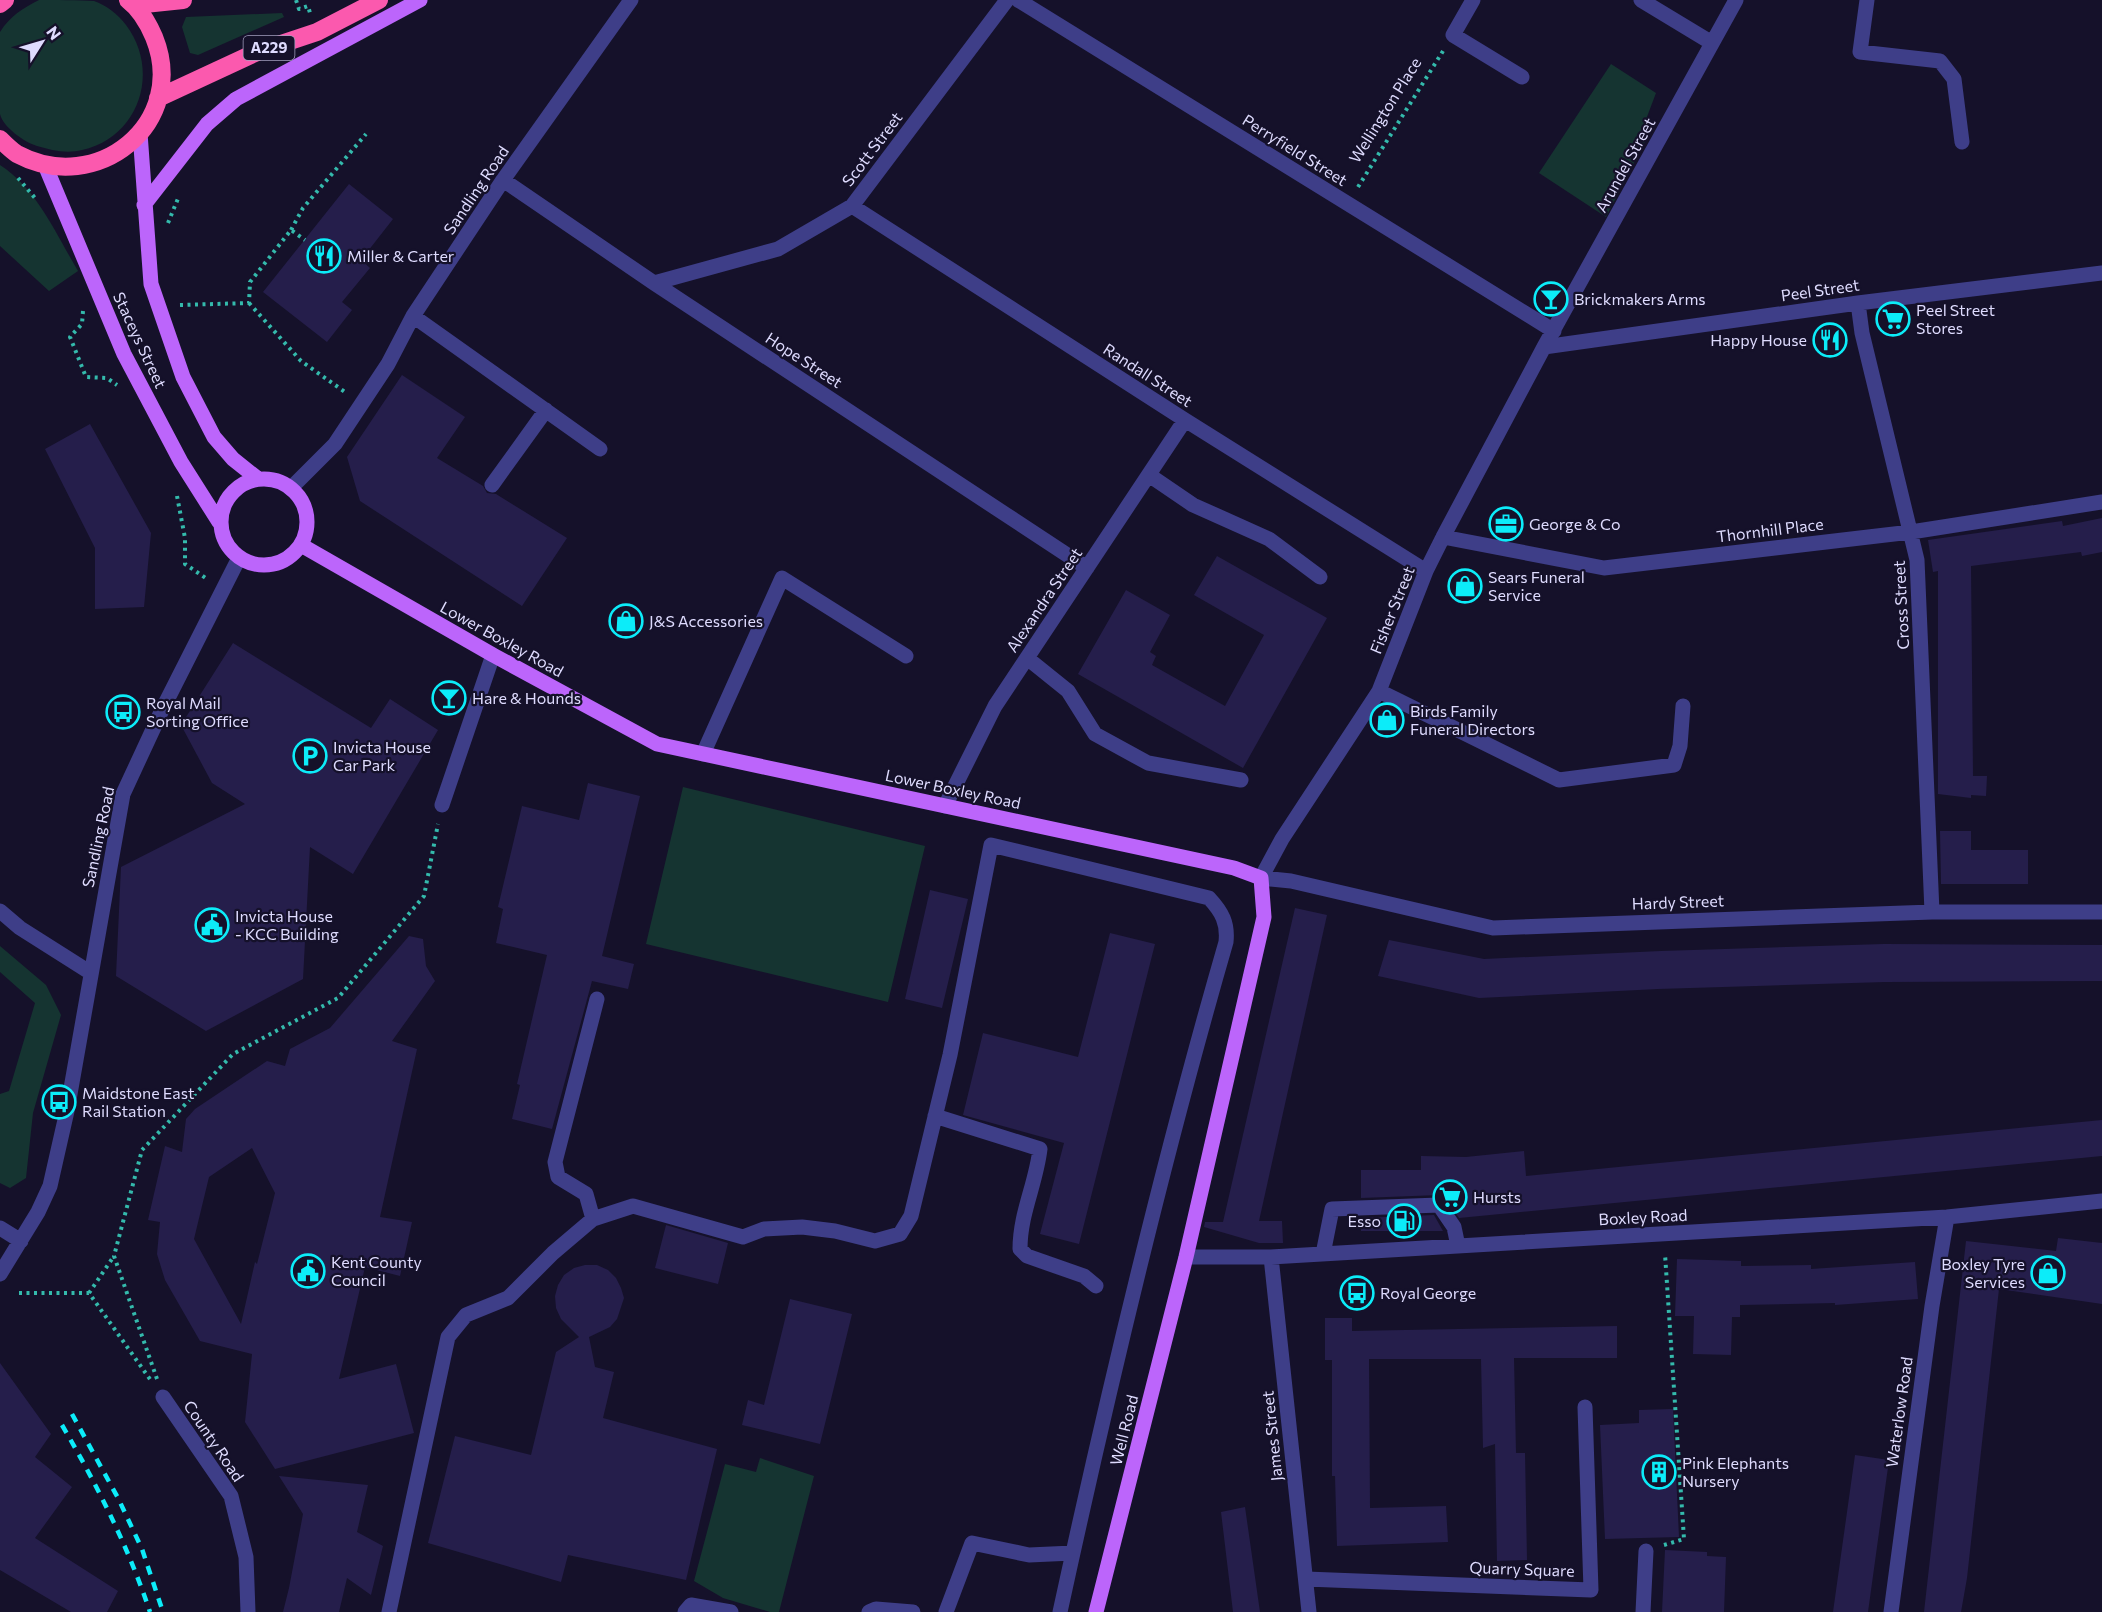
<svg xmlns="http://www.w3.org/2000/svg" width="2102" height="1612" font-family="Commissioner,sans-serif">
	<rect width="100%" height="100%" fill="#15112a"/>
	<path fill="#153431" d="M39,0C54,0 80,0 94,1C106,5 118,14 126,25C161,71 139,138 82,150C66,154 51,150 37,146C24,142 3,127 0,114C0,107 0,98 0,91C0,71 0,52 0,32C10,16 23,8 39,0Z
		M282,13L284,17L198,55L190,53L182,27L186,17Z
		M1611,64L1656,93L1642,130L1649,134L1606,217L1539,173Z
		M0,165C37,189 56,234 78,271L49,291L0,246Z
		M683,787L925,846L888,1002L646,944Z
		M0,946L46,985L61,1015L33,1113L26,1178L10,1188L0,1183V1094L9,1091L35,1003L0,972Z
		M760,1458L814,1476L779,1612H770L723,1598L694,1581L725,1464L756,1472Z"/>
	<path fill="#251e4b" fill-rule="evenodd" d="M349,184L393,219L361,260L370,268L342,302L352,310L327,342L263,292Z
		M402,375L465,417L437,458L483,486L487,493L496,494L567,538L522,606L360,501L347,457Z
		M90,424L151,533L144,607L95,609V548L45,449Z
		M2102,518V552L2082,556L2081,552L1971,566L1973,776H1987L1986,796L1971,795V798L1938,794V571L1933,572L1928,540L2062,521L2063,526Z
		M1217,556L1327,618L1243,768L1078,674L1126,590L1170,615L1150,652L1156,656L1152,665L1225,706L1264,635L1194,595Z
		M233,643L371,728L390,699L438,730L353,874L310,847L303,979L206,1031L116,976L121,867L245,804L212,783L181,725Z
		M588,783L640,796L602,956L634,964L628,989L592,981L552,1129L512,1119L520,1085L517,1084L547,955L496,943L503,909L498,907L522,806L579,820Z
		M1940,831H1971V850H2028V884H1941Z
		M930,890L968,899L942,1008L905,999Z
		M1295,908L1327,915L1259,1221H1282L1283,1243H1259L1204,1227L1205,1222H1223Z
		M1110,933L1155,944L1079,1244L1040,1234L1064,1143L963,1115L983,1033L1078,1057Z
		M409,936L423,939L426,966L435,981L392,1041L417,1049L380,1217L412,1222L400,1276L365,1267L339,1379L396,1364L414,1433L275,1469L245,1422L252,1354L200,1341L165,1280L157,1254L160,1222L148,1220L165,1146L182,1152L186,1119L195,1109L267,1061L285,1066L290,1049L330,1028ZM252,1148L275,1193L257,1264L255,1262L241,1324L194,1239L209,1177Z
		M1389,940L1484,959L1661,951L1884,944L2102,945V981L1885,982L1658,989L1479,998L1378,976Z
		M2102,1120V1156L1459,1218L1447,1199L1439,1195L1361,1198V1170H1421V1156L1466,1157L1524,1151L1526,1176Z
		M1434,1215L1443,1231H1361V1218Z
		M666,1225L728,1243L718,1284L655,1268Z
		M2058,1238L2102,1243V1304L1999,1289L1967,1578L1961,1612H1924L1966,1241L2056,1251Z
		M1677,1259L1741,1261V1266L1811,1265V1269L1915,1262L1918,1299L1835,1305V1303L1740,1305V1317H1732L1731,1355L1693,1354L1694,1316H1675Z
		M585,1265H597L608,1270L616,1278L621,1288L624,1298L617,1319L610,1327L589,1337L595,1367L614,1372L603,1418L717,1449L686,1580L568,1555L561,1582L428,1543L455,1436L531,1455L556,1352L579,1337L561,1319L556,1308L555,1296L558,1285L564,1275L574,1268Z
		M790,1299L852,1314L820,1444L742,1425L748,1400L764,1405Z
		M1325,1318H1352V1331L1617,1326V1358H1514L1516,1453H1525L1527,1560L1497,1561L1495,1444L1483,1448L1481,1359H1369L1370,1508L1446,1506L1448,1542L1337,1546L1335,1476H1332V1360H1325Z
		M0,1363L51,1434L35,1457L72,1487L35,1538L118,1591L107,1612H71L0,1570Z
		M1673,1409L1679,1537L1605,1539L1600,1425L1639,1423V1410Z
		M1855,1455L1889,1460L1868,1612H1833Z
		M279,1476L368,1485L357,1532L383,1546L371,1595L347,1578L339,1612H283L289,1588L303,1514Z
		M1245,1507L1260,1612H1233L1221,1512Z
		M1665,1550L1707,1552V1556L1726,1557L1724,1612H1662Z"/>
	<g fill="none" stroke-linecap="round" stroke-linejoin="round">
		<path stroke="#34baac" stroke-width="4" stroke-dasharray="3 4.5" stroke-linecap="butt" d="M296,0L299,9L308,6L310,13
			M18,178L35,198
			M1358,187L1443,51
			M168,223L179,196
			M291,230L303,208L366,134
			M249,303L301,361L345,392
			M180,305L249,303L250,282L291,230L305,240
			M83,311L82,324L70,337L86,377L107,378L117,385
			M177,496L185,538V564L207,579
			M19,1293H89L152,1382
			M89,1293L114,1256
			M157,1379L114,1256L142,1150L233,1054L338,998L424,896L438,824
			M1664,1545L1684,1539L1665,1254"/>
		<path stroke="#3e3e88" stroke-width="15" d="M1018,0L1554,331
			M1473,0L1453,35L1522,77
			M1641,0L1712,43
			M1736,0L1544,347L1443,537L1426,571L1379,691L1282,839L1261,878L1291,881L1493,928L1932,912H2102
			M1867,0L1860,52L1940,61L1954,79L1962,142
			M503,180L654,283L1087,568
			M852,206L1185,420L1426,571
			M654,283L778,249L852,206L1007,0
			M1858,303L1862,333L1917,560L1932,912
			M413,316L600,449
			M1544,347L1858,303L2102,273
			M1149,475L1193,505L1269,539L1320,577
			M492,485L546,410
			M291,488L335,444L388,364L413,316L503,180L631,0
			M1443,537L1604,568L1911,532L2102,502
			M1027,658L1068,691L1095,734L1148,763L1241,780
			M1379,691L1559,780L1674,765L1680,746L1683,706
			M703,754L782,578L906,656
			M442,805L493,655
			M945,806L995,706L1185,420
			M0,911L20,928L91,973
			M935,1116L1040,1149C1036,1184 1020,1213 1020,1249L1027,1256L1084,1276L1096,1286
			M593,1219L586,1194L558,1177L555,1162L597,999
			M0,1228L21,1241
			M1323,1254L1332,1209L1439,1205L1454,1227L1458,1246
			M1186,1257H1271L1947,1217L2102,1201
			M1271,1257L1309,1612
			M0,1274L38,1212L50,1186L67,1111L123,794L162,710L239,558
			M163,1397L231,1496L246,1557L248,1612
			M1306,1579L1591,1590L1585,1407
			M389,1612L448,1337L466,1315L508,1298L553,1253L593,1219L633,1206L743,1237L764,1229L802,1227L835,1231L875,1241L900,1234L911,1216L950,1055L991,845L1209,898C1222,912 1228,923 1226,942C1162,1163 1109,1387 1060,1612
			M685,1612L691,1605L731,1612
			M869,1612L876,1609L913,1612
			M946,1612L972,1543L1029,1555L1073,1553
			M1643,1612L1646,1551
			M1891,1612L1932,1306L1947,1217"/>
		<path stroke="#bc65fb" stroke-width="15" d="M140,133L151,284L183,377L214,437L233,459L257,478
			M45,165L124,354L181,462L219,522
			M144,205L207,124L236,99L420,0
			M221 522a43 43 0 1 1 86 0a43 43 0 1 1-86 0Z
			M301,545L493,655L657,744L1234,868L1261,878L1264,917L1186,1257L1096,1612"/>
		<path stroke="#fb59ae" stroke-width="18" d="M0,4L5,0
			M135,5L183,0
			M158,98L257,52L317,32L379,0
			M0,139C5,144 11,150 17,154C97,197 189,123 154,37C148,23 140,9 128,0"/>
		<path stroke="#0cecf9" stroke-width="4.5" stroke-dasharray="9 8" stroke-linecap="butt" d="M72,1414L118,1498L142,1549L163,1612
			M62,1425C97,1485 128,1546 150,1612"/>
	</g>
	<defs>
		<g id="restaurant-ring" transform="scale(1.725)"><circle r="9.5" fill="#15112a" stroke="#0cecf9" stroke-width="1.5"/><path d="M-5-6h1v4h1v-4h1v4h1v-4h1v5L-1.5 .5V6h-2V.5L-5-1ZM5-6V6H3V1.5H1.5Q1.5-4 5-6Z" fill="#0cecf9"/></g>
		<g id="bar-ring" transform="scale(1.725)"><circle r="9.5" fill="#15112a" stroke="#0cecf9" stroke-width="1.5"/><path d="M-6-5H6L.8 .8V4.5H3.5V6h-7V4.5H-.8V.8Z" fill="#0cecf9"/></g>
		<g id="supermarket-ring" transform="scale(1.725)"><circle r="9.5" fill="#15112a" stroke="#0cecf9" stroke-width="1.5"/><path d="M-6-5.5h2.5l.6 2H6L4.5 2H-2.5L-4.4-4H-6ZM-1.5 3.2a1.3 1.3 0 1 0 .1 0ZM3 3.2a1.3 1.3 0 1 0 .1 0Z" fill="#0cecf9"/></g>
		<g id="office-ring" transform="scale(1.725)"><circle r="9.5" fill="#15112a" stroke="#0cecf9" stroke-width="1.5"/><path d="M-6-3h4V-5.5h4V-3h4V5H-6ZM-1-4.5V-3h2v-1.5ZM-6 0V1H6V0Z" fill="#0cecf9"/></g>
		<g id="shop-ring" transform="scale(1.725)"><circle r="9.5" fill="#15112a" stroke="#0cecf9" stroke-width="1.5"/><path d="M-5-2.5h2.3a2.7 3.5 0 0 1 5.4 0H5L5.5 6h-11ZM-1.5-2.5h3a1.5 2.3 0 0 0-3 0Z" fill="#0cecf9"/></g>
		<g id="bus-ring" transform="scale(1.725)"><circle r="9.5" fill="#15112a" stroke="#0cecf9" stroke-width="1.5"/><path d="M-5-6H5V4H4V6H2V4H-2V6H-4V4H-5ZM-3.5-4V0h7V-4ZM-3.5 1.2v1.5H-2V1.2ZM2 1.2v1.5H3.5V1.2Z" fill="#0cecf9"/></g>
		<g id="parking-ring" transform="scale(1.725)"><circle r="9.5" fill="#15112a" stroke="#0cecf9" stroke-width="1.5"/><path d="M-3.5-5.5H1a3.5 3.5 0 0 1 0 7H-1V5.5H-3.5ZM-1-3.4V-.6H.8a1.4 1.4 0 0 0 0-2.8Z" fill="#0cecf9"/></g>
		<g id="civic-ring" transform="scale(1.725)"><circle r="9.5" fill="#15112a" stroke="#0cecf9" stroke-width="1.5"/><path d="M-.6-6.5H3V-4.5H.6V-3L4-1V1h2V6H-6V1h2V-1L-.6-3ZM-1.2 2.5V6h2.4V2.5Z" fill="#0cecf9"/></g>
		<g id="fuel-ring" transform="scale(1.725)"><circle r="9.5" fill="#15112a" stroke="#0cecf9" stroke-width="1.5"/><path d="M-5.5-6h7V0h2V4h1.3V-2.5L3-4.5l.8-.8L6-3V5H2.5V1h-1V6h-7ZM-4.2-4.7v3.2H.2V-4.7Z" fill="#0cecf9"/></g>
		<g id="building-ring" transform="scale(1.725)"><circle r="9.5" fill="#15112a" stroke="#0cecf9" stroke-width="1.5"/><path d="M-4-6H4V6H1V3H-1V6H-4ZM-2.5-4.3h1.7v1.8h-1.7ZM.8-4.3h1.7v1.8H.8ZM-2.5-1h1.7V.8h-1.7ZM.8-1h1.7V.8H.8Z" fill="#0cecf9"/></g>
	</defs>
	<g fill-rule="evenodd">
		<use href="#restaurant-ring" x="324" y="256"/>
		<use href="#bar-ring" x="1551" y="299"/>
		<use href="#supermarket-ring" x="1893" y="319"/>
		<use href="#restaurant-ring" x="1830" y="340"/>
		<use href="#office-ring" x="1506" y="524"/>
		<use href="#shop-ring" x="1465" y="586"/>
		<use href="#shop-ring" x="626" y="621"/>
		<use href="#bar-ring" x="449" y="698"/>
		<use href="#bus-ring" x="123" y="712"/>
		<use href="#shop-ring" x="1387" y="720"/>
		<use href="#parking-ring" x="310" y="756"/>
		<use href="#civic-ring" x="212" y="925"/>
		<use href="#bus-ring" x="59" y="1102"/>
		<use href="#supermarket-ring" x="1450" y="1197"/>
		<use href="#fuel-ring" x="1404" y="1221"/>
		<use href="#civic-ring" x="308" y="1271"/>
		<use href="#shop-ring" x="2048" y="1273"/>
		<use href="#bus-ring" x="1357" y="1293"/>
		<use href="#building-ring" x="1659" y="1472"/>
	</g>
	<g text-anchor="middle" stroke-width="4.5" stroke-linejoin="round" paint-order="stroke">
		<rect fill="#15112a" stroke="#a29ebe" stroke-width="1.5" x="243.5" y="36" width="51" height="24" rx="4.5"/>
		<g font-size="15" font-weight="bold" fill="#dedbfe">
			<text x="269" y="53">A229</text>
		</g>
		<g font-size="16" fill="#dedbfe" stroke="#15112a">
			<text transform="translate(1385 110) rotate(-58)" y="6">Wellington Place</text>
			<text transform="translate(872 149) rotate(-53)" y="6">Scott Street</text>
			<text transform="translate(1295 150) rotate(32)" y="6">Perryfield Street</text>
			<text transform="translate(1625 165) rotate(-61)" y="6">Arundel Street</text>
			<text transform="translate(476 190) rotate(-56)" y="6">Sandling Road</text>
			<text transform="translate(1820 290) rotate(-8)" y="6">Peel Street</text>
			<text transform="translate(140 340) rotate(65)" y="6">Staceys Street</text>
			<text transform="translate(804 360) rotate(33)" y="6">Hope Street</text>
			<text transform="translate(1148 375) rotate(33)" y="6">Randall Street</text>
			<text transform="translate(1770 530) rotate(-7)" y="6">Thornhill Place</text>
			<text transform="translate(1044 600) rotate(-56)" y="6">Alexandra Street</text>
			<text transform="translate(1901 605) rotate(-93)" y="6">Cross Street</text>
			<text transform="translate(1392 610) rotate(-68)" y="6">Fisher Street</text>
			<text transform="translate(502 639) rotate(29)" y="6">Lower Boxley Road</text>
			<text transform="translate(953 789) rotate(12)" y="6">Lower Boxley Road</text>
			<text transform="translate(98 837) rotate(-78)" y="6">Sandling Road</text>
			<text transform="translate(1678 902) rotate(-2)" y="6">Hardy Street</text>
			<text transform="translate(1643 1217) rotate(-3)" y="6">Boxley Road</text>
			<text transform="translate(1899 1412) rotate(-82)" y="6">Waterlow Road</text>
			<text transform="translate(1124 1430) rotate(-76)" y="6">Well Road</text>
			<text transform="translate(1272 1436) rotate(-96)" y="6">James Street</text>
			<text transform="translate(214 1441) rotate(56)" y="6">County Road</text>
			<text transform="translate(1522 1569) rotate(2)" y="6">Quarry Square</text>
		</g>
		<g font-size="16" fill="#dedbfe" stroke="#15112a" text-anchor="start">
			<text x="347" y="262">Miller &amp; Carter</text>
			<text x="1574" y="305">Brickmakers Arms</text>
			<text x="1916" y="316">Peel Street<tspan x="1916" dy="18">Stores</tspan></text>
			<text x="1807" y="346" text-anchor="end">Happy House</text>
			<text x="1529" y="530">George &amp; Co</text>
			<text x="1488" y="583">Sears Funeral<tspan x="1488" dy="18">Service</tspan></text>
			<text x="649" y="627">J&amp;S Accessories</text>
			<text x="472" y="704">Hare &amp; Hounds</text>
			<text x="146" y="709">Royal Mail<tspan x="146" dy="18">Sorting Office</tspan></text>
			<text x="1410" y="717">Birds Family<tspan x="1410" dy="18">Funeral Directors</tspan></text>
			<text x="333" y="753">Invicta House<tspan x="333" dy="18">Car Park</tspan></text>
			<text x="235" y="922">Invicta House<tspan x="235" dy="18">- KCC Building</tspan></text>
			<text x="82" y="1099">Maidstone East<tspan x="82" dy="18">Rail Station</tspan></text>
			<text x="1473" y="1203">Hursts</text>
			<text x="1381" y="1227" text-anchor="end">Esso</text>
			<text x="331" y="1268">Kent County<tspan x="331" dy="18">Council</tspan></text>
			<text x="2025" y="1270" text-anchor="end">Boxley Tyre<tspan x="2025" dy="18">Services</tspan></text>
			<text x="1380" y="1299">Royal George</text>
			<text x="1682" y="1469">Pink Elephants<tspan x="1682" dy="18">Nursery</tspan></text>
		</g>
	</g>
	<g transform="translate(42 42) rotate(53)" stroke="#15112a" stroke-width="4.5" paint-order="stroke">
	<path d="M0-4.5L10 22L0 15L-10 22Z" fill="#dedbfe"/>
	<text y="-9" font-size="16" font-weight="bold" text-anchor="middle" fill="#dedbfe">N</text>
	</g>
</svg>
